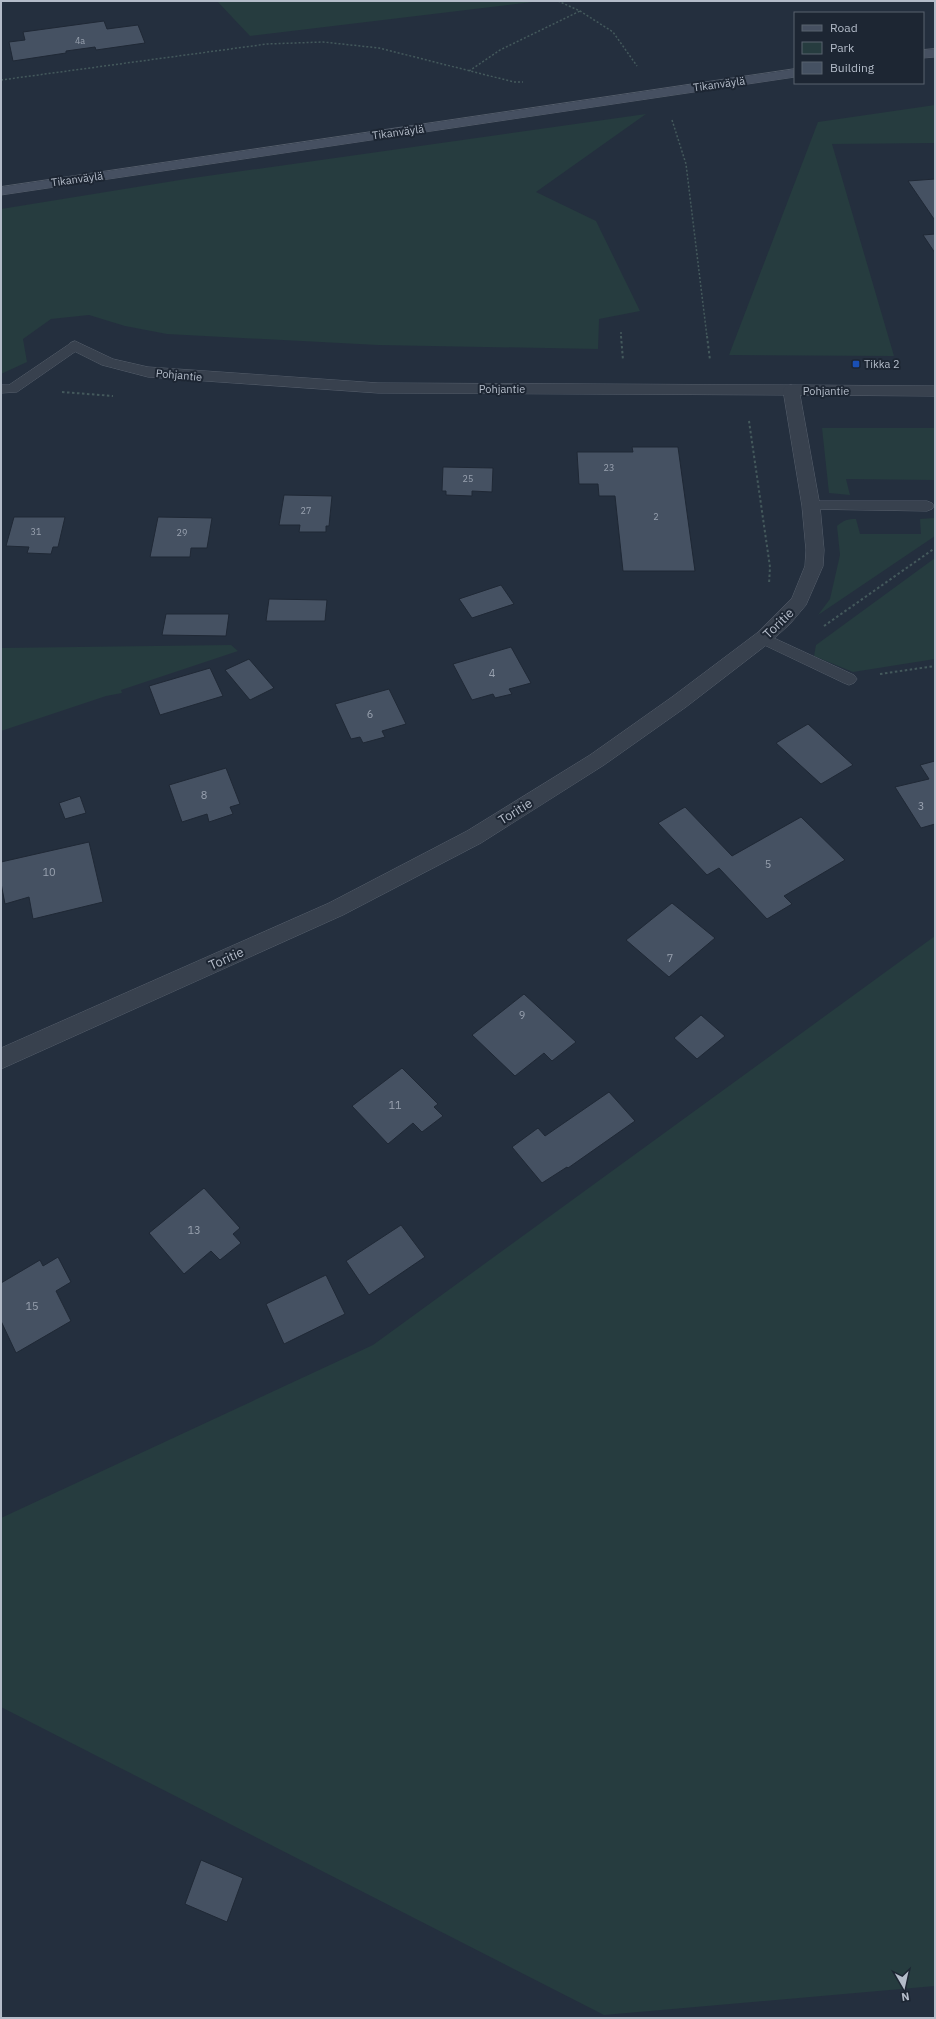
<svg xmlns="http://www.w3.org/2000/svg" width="936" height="2019" font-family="'IBM Plex Sans',sans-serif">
	<rect width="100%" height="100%" fill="#242f3e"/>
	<path fill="#263c3f" d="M217,1H541L250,36Z
		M935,105V143L832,144L894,356L729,355L818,122Z
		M646,114L536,192L596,221L640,311L599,319L598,349L378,345L167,334L125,326L89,315L51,319L23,339L27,362L1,374V209L186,179Z
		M822,428H935V480L846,479L850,495L829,493Z
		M935,518V536L818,615L830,599L840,555L837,526C844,520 847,519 856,519L860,534H921L920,519Z
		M935,558V659L853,672L814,656L816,645Z
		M231,645L238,651L121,690L122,693L106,696L1,731V648Z
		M935,936V1986L604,2015L1,1707V1518L373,1345Z"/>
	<path fill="#455162" stroke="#1f2835" d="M104,21L107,29L138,25L145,43L96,50L95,47L66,51V53L13,61L9,42L25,40L23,32Z
		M935,179V219H934L908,181Z
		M935,234V253L923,235Z
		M632,447H678L695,571H623L615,496H599L598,484H579L577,452H633Z
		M443,467L493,468L492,492L472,491V496L446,495V491H442Z
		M284,495L332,496L329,526H326V532H299L300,525H279Z
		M14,517H65L58,547H53L51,554L27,553L29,547L6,546Z
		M158,517L212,518L207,548H191L190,557H150Z
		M501,585L514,604L472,618L459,599Z
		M269,599L327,600L325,621H266Z
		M166,614H229L226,636L162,635Z
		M511,647L531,683L509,689L512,694L495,698L493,694L472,700L453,664Z
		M249,659L274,688L250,700L225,670Z
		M210,668L223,696L160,715L149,686Z
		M389,689L406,724L382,731L385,737L363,743L360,737L351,739L335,704Z
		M808,724L853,765L821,784L776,743Z
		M935,761V824L921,828L895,787L929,779L920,765Z
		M226,768L240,804L230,807L233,814L209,822L207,814L182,822L169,785Z
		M80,796L86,813L65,819L59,803Z
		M685,807L732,856L801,817L845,860L784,896L792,904L767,919L719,868L707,875L658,823Z
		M89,842L103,902L33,919L29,897L5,904L1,883V862Z
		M672,903L715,938L669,977L626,940Z
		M524,994L576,1042L552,1061L544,1053L515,1076L472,1035Z
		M701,1015L725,1036L697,1059L674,1038Z
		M402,1068L438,1104L434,1107L443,1116L422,1132L413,1123L388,1144L352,1106Z
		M609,1092L635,1121L568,1168L567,1167L542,1183L512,1147L538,1128L545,1136Z
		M204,1188L240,1228L233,1234L241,1243L220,1260L211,1251L184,1274L149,1233Z
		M401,1225L425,1257L369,1295L346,1261Z
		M58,1257L71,1282L56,1291L71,1321L16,1353L1,1321V1283L40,1260L43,1266Z
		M326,1275L345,1314L284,1344L266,1304Z
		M201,1860L243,1878L227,1922L185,1904Z"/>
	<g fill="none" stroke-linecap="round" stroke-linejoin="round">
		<g stroke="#565f6c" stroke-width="1">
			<path id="service" d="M75,342L81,346L79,349L17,392L1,393V385H9L71,343Z
				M811,501H927L932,503L934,506L932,509L927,511L806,509L804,506L806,503Z
				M763,633L854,675L857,679L854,683L849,685L844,683L758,642L756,638L758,634Z"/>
		</g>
		<g stroke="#565f6c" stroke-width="1">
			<path id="minor" d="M75,341L113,359L148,367L378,383L791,385L797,387L799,390L797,393L791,395L378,393L148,377L102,365L70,349L67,346L70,343Z"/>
		</g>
		<g stroke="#565f6c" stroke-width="1">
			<path id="tertiary" d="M791,385L935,386V396L800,395L820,506L824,550L823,566L806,605L790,624L769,643L686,707L604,765L481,843L343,915L1,1069V1048L329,903L467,831L590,755L672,697L757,633L792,598L805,566L806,550L802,506L783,390L785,387Z"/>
		</g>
		<g stroke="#565f6c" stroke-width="1">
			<path id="secondary" d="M935,49V57L923,58V50Z
				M795,69V77L1,195V187Z"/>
		</g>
		<path stroke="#44595c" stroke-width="1.5" stroke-dasharray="2 2" stroke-linecap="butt" d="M558,1L580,11L613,32L637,66
			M469,71L500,50L580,11
			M1,80L267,44L323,42L379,48L514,82H523
			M672,120L686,164L707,337
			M621,332V337"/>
		<path stroke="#44595c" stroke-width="2" stroke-dasharray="2.5 2.5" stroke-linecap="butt" d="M621,336L623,360
			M707,336L710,360
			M62,392L113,396
			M749,421L770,567L769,584
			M824,626L935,548
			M880,674L935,666"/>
		<use href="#service" fill="#38414e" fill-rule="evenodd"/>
		<use href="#minor" fill="#38414e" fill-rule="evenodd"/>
		<use href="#tertiary" fill="#38414e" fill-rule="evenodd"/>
		<use href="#secondary" fill="#465061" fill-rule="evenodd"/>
	</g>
	<rect fill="#1a4fb4" stroke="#1d2633" stroke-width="1.5" x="852" y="360" width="8" height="8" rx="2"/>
	<g text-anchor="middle" stroke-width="4" stroke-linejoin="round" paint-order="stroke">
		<g font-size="9" fill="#98a1af">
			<text x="80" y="44">4a</text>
			<text x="609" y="471">23</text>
			<text x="468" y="482">25</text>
			<text x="306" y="514">27</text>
			<text x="656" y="520">2</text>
			<text x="36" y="535">31</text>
			<text x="182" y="536">29</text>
		</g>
		<g font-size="11" fill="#b4bcc9" stroke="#1d2633">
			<text transform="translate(719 84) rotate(-8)" y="4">Tikanväylä</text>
			<text transform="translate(398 132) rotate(-8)" y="4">Tikanväylä</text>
			<text transform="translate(77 179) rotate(-8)" y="4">Tikanväylä</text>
			<text transform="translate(179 375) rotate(5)" y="4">Pohjantie</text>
			<text x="502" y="393">Pohjantie</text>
			<text x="826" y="395">Pohjantie</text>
		</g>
		<g font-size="11" fill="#b4bcc9" stroke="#1d2633" text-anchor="start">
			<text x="864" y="368">Tikka 2</text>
		</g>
		<g font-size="11" fill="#98a1af">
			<text x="492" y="677">4</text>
			<text x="370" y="718">6</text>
			<text x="204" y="799">8</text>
			<text x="921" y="810">3</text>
			<text x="768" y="868">5</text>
			<text x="49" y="876">10</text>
			<text x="670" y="962">7</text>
			<text x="522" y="1019">9</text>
			<text x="395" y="1109">11</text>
			<text x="194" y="1234">13</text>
			<text x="32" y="1310">15</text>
		</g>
		<g font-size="13" fill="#b4bcc9" stroke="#1d2633">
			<text transform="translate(778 623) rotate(-44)" y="5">Toritie</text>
			<text transform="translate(515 811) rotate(-32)" y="5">Toritie</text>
			<text transform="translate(226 958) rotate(-24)" y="5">Toritie</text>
		</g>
	</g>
	<rect width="936" height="2019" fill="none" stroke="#b4bcc9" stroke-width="4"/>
	<rect x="794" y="12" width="130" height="72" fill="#1d2633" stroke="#59626f"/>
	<rect x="802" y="25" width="20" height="6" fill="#465061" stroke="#59626f"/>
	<text x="830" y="32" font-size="12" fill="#b4bcc9">Road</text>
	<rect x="802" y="42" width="20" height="12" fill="#263c3f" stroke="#59626f"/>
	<text x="830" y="52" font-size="12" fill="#b4bcc9">Park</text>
	<rect x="802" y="62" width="20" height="12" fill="#455162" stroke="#59626f"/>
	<text x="830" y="72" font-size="12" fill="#b4bcc9">Building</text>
	<g transform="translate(904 1987) rotate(171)" stroke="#1d2633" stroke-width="3" paint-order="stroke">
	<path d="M0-3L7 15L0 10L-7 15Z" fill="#b4bcc9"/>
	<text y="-6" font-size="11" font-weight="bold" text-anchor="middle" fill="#b4bcc9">N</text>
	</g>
</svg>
